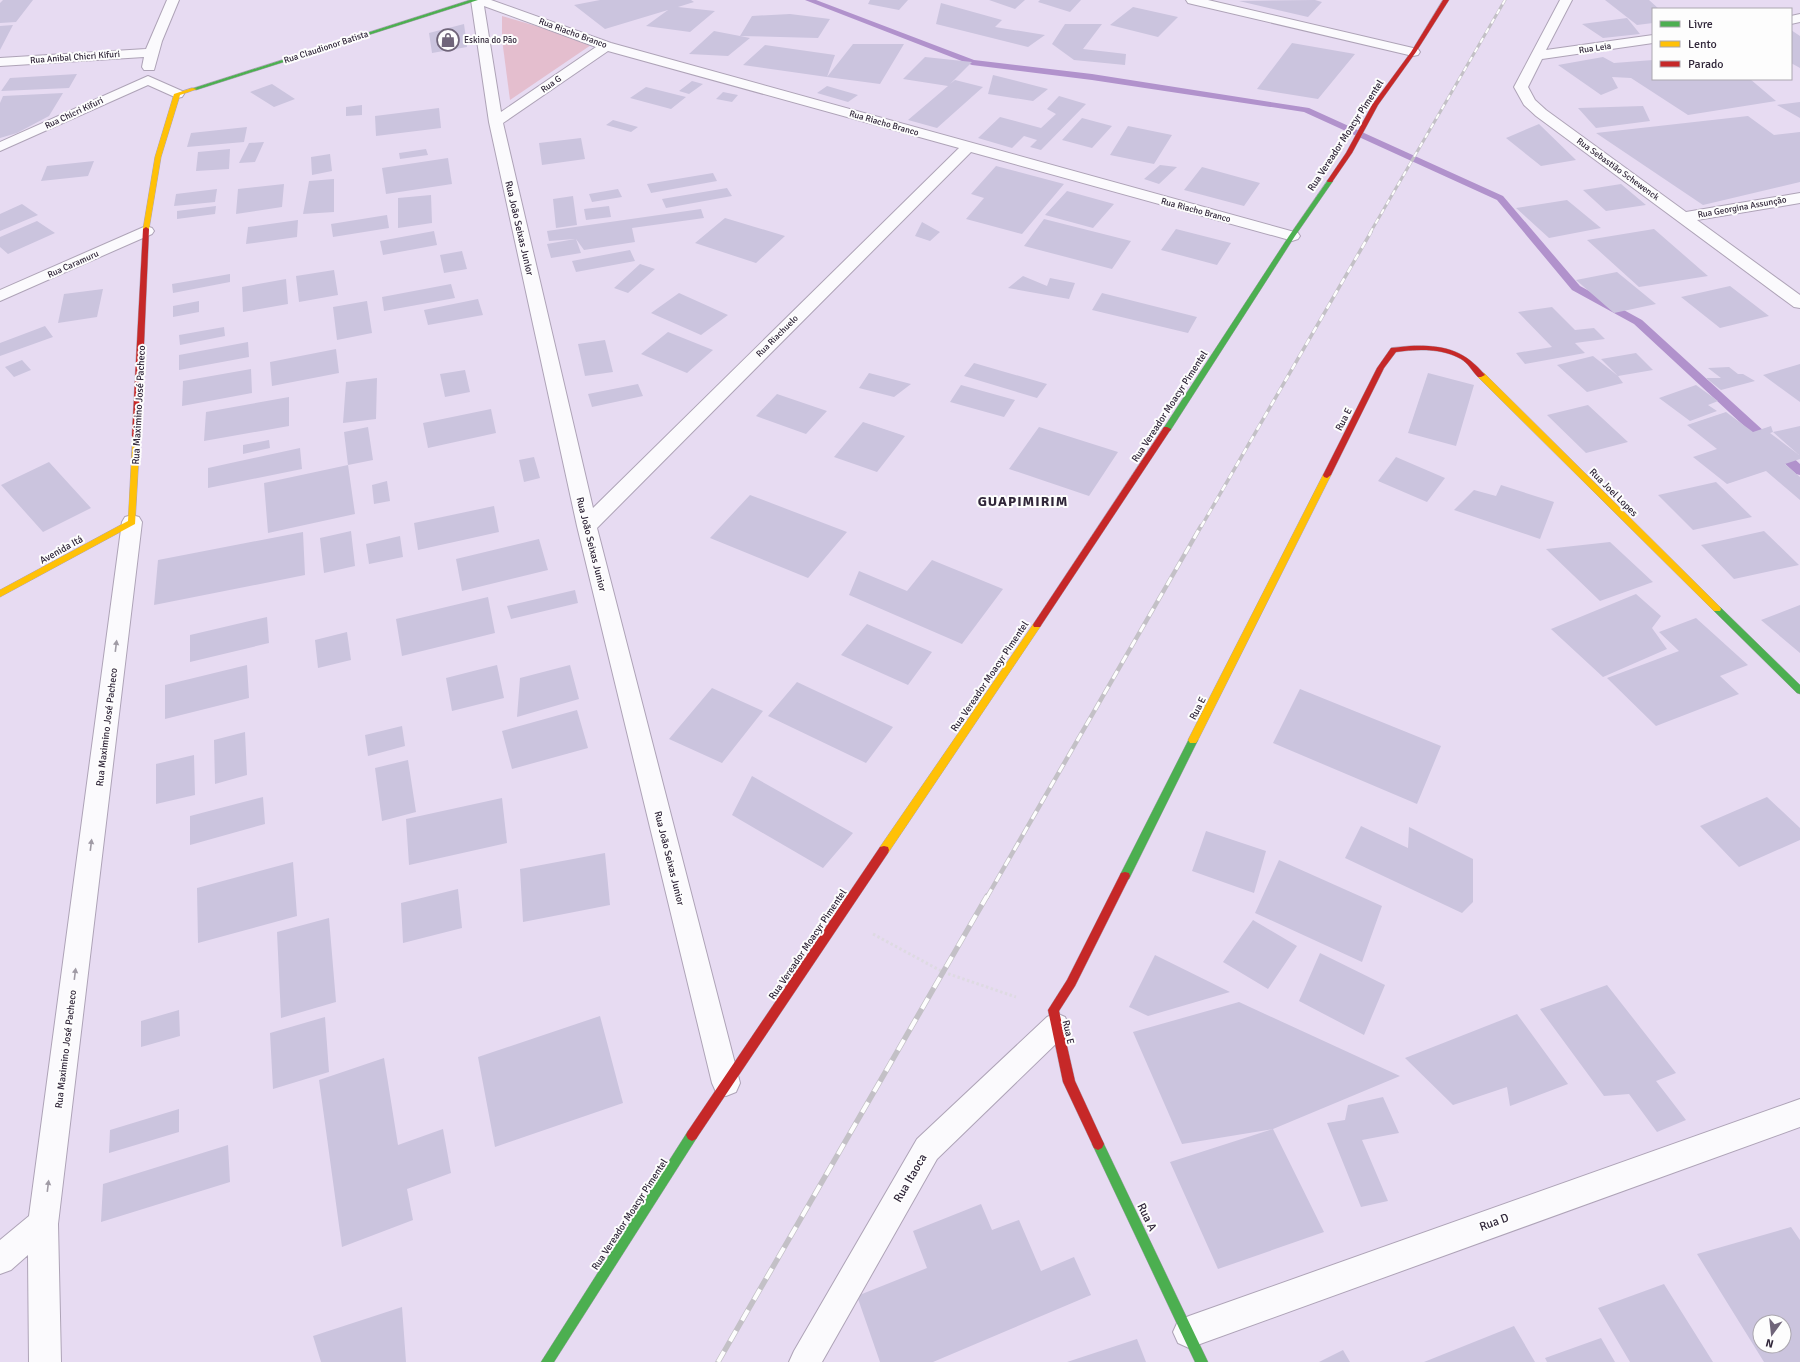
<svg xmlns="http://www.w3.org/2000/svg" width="1800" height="1362" font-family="Signika,sans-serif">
	<rect width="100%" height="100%" fill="#e7dbf2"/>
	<path fill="#e4bece" d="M502,16L594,43L510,100L502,39Z"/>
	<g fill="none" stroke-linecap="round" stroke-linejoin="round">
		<path fill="#b192cc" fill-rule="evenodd" d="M805,0H816L974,60L1092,74L1309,108L1503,196L1580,286L1642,320L1800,464V475L1796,474L1634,324L1572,290L1497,200L1304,112L1092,80L972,65Z"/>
	</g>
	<path fill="#cbc4de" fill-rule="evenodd" d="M3,0H33L16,22L0,23V3Z
		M600,0H691L694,2L678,7L715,11L690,32L646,26L668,10L605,29L574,5Z
		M870,0H908L899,10L868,4Z
		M989,0H1025L1015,9Z
		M1040,0H1081L1070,12L1038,2Z
		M1315,0L1322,2L1308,17L1239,1Z
		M1605,0H1649L1659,9H1653V23L1637,25Z
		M941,3L1002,20L995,27L1045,35L1028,47L936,24Z
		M1133,7L1178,17L1158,37L1110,25Z
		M790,14L830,19L818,38L740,36L750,38L728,56L689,54L714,31L740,36L752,16Z
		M1627,18L1640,34L1603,38L1582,24Z
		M464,24L467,47L432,53L429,33Z
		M1065,24H1102L1083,49L1126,54L1125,65L1074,60L1052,44Z
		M13,25L0,50V26Z
		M1791,30L1800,36V68L1791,63Z
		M1292,43L1355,54L1318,99L1257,89Z
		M853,44H904L880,84L827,77Z
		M765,45L835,55L827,77L743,65Z
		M925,57L972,62L950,84L955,80L983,87L937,128L908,120L948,86L903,79Z
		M1603,57L1614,63L1653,60V79H1750L1776,101L1688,115L1631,78L1612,77L1618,88L1601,95L1558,65Z
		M77,74L69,88L1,91L10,78Z
		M993,75L1048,89L1033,101L988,94Z
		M692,81L703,84L689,94L679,91Z
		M272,84L295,99L274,107L250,92Z
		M827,86L858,95L848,102L817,93Z
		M646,87L686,97L671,109L630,98Z
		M723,92L738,95L732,102L716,99Z
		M63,93L49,116L17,133L0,138V103L3,96Z
		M1059,96L1086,104L1041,150L1030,147L1037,140L1024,136L1012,148L978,138L1000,117L1041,128L1056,114L1047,109Z
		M1800,102V118L1777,105Z
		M362,105V115L346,116V107Z
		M1643,106L1650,121L1596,128L1578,108Z
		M439,108L441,128L376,136L375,116Z
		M1748,116L1774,135L1800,132V182L1703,205L1596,133Z
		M1082,118L1112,126L1092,148L1062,140Z
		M613,120L638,127L631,132L606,125Z
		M1539,124L1576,160L1541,166L1506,138Z
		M1128,126L1172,135L1154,164L1110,155Z
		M247,127L244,142L187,147L191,133Z
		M581,138L585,159L542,165L539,143Z
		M264,142L255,162L239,163L249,143Z
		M230,149L229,169L196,171L198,152Z
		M426,149L428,155L400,159L399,153Z
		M330,154L332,171L312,175L311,157Z
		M448,158L452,184L386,194L382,168Z
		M94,161L88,176L41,181L47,166Z
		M1160,165L1177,167L1159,184L1144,179Z
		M996,166L1064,184L1022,234L966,219L984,198L971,194Z
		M1202,167L1260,183L1244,206L1184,190Z
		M713,173L717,181L651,193L647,184Z
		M334,179V212L303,214L309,181Z
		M284,184L282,207L236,214L238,189Z
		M1621,184L1646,205L1606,211L1583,190Z
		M727,188L732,196L666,208L662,199Z
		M217,189L215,202L174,206L176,194Z
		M618,189L622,197L592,202L589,194Z
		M1067,191L1114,204L1093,228L1045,215Z
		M431,195L432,223L398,228V198Z
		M573,196L577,225L556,228L553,199Z
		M1567,200L1601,228L1549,238L1516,208Z
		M22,204L38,215L0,231V214Z
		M216,206L215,214L177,219V211Z
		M609,206L611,217L586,220L584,209Z
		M701,209L704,218L632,228L635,242L584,250L576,239L581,253L551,258L547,244L575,239L549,241L547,231Z
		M387,215L389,228L333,237L331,224Z
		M725,218L785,236L756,263L695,243Z
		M1044,219L1131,241L1112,269L1024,246Z
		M298,220L297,237L246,244L248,227Z
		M37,221L55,233L8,254L0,247V237Z
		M922,222L940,232L930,241L915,236Z
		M1176,229L1231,243L1217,265L1161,250Z
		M1654,229L1708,276L1639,287L1587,240Z
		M434,231L437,245L383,255L380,241Z
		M630,250L635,261L576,272L572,261Z
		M462,251L467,269L444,273L440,255Z
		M640,264L655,269L628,293L614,288Z
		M334,270L338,295L299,302L296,276Z
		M1617,272L1656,304L1614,313L1576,280Z
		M230,274V282L173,293L172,284Z
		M1023,276L1047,286L1050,278L1075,283L1069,299L1008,288Z
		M286,279L288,304L243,312L242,287Z
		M451,284L455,298L384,311L382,297Z
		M1730,286L1769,316L1720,328L1681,297Z
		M103,289L97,317L58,323L64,294Z
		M679,293L728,315L701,335L651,313Z
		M1102,293L1197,317L1188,333L1092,310Z
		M478,299L483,315L428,325L424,310Z
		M199,301V312L173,317V306Z
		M367,301L372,333L337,340L333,307Z
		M1552,307L1575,330L1594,328L1605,339L1575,343L1585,353L1525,364L1516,353L1552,347L1518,312Z
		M45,326L53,337L0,356V343Z
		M224,327L225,336L180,345L179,335Z
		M668,332L713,350L687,373L641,354Z
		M605,340L613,372L585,376L578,344Z
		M248,342L249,357L179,370V355Z
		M336,349L339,373L272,386L270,362Z
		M1636,353L1653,370L1618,376L1601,359Z
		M1593,356L1618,376L1623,383L1587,392L1557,365Z
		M22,360L31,370L14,377L5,367Z
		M974,363L1047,384L1037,398L964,376Z
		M1800,364V402L1763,375Z
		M1729,367L1738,374H1743L1755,381L1721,390L1706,378H1721L1708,368Z
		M251,369L252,393L182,406L183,381Z
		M465,370L470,392L445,397L440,374Z
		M869,373L911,384L894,397L859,388Z
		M1428,373L1474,385L1456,446L1408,433Z
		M377,378L376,419L343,423L346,382Z
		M638,384L643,396L592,407L588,394Z
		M961,385L1015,400L1004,417L950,402Z
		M1696,385L1718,401L1708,405L1717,411L1690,421L1659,398Z
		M777,394L827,411L806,434L756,416Z
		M289,397V426L204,441L206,412Z
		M1588,405L1628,442L1586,453L1547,415Z
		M491,409L496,433L428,448L423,423Z
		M1726,412L1753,432L1771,426L1773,432L1770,433L1799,455L1773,432L1800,426V459L1785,464L1800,477V500L1766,471L1727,484L1693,457L1717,449L1687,425Z
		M863,422L905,436L877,472L834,457Z
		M368,427L373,460L348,465L344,432Z
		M1039,427L1118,452L1089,496L1009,469Z
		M269,440L270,448L243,454V445Z
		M300,448L302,469L208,488V468Z
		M534,457L540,478L524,482L519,460Z
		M1396,457L1445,478L1427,502L1378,481Z
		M49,462L91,508L43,532L1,485Z
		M348,465L355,514L268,533L264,483Z
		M387,481L390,501L374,504L372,485Z
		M1716,482L1752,517L1693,530L1658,495Z
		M1501,485L1554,502L1540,539L1454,510L1474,490L1496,496Z
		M750,495L847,532L808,578L710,538Z
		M494,506L499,532L418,550L414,523Z
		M351,531L355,566L324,573L320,538Z
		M1764,531L1799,565L1734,579L1701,545Z
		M303,532L305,575L154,605L158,560Z
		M400,536L403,557L369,564L366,544Z
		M539,539L548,570L462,591L456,559Z
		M1610,542L1653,582L1600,601L1546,549Z
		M932,560L1003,589L962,644L849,595L859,571L907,591Z
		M575,590L578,603L511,619L507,606Z
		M1636,594L1661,616L1652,628L1667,649L1603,677L1551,629Z
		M488,597L495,633L402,656L396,619Z
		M1800,605V653L1761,620Z
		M267,617L269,643L190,662V635Z
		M1696,618L1748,665L1720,676L1739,694L1656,726L1607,678L1679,651L1659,632Z
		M867,624L932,652L908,685L841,655Z
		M347,632L351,660L318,668L315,640Z
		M247,665L249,698L165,719V685Z
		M497,665L504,698L452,711L446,678Z
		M570,665L579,699L517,717L520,678Z
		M797,682L893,727L866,763L768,716Z
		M712,688L763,711L722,763L669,739Z
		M1300,689L1441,746L1417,804L1273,743Z
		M577,710L588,748L512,769L502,731Z
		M402,726L405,746L368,756L365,735Z
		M245,732L247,775L215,784L214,740Z
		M194,755L195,795L156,804V764Z
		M408,760L416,812L382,821L375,768Z
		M752,776L853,833L823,868L732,815Z
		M263,797L265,824L190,845V816Z
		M1767,797L1800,828V840L1739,867L1700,826Z
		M502,798L507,843L409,865L406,819Z
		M1361,826L1408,848L1409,827L1473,859V902L1462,913L1345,858Z
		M1206,831L1266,851L1254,893L1192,871Z
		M605,853L610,905L523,922L520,869Z
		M1279,860L1382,906L1362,962L1255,913Z
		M293,862L297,916L198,943L197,888Z
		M458,889L462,928L403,943L401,903Z
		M329,918L336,1002L281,1018L277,932Z
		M1253,920L1297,946L1268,989L1223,962Z
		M1320,953L1385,985L1364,1035L1299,1001Z
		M1155,955L1230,992L1148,1016L1129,1007Z
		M1607,985L1676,1073L1656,1081L1686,1120L1657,1132L1629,1094L1604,1096L1540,1009Z
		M1239,1002L1400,1076L1273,1129L1182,1144L1133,1032Z
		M179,1010L180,1036L141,1047V1021Z
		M1517,1014L1568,1084L1510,1106L1507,1087L1453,1105L1405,1058Z
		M600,1016L623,1103L495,1147L478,1057Z
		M325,1017L329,1072L273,1089L270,1033Z
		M384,1058L398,1145L443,1129L451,1173L407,1189L413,1220L342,1247L319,1080Z
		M1383,1097L1399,1133L1362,1140L1388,1201L1361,1207L1327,1123L1345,1120L1348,1105Z
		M179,1109V1132L109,1153L110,1130Z
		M1273,1129L1324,1232L1218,1269L1170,1162Z
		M228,1145L230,1182L101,1222L103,1184Z
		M981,1204L992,1230L1019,1220L1041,1271L1074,1257L1091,1295L933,1362H880L857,1296L927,1268L913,1231Z
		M1791,1227L1800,1240V1362H1764L1697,1254ZM1760,1322H1784V1346H1760Z
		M1664,1284L1713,1362H1630L1598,1308Z
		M402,1307L406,1362H321L313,1336Z
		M1514,1326L1535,1362H1424Z
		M1601,1338L1615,1362H1547L1545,1358Z
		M1137,1339L1146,1362H1067Z
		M1343,1350L1350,1362H1319Z"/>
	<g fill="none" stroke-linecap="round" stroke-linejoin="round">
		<g stroke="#aea3b7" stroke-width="2">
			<path id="street" d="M167,0H179L162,41L154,70H144L142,67L144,57L0,66V58L146,49Z
				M471,0H491L611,43L1298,233L1300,236L1298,239L1292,241L1286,239L971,152L597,528L740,1083L736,1092L726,1096L716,1092L712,1083L577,526L489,122ZM484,6L596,47L501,112ZM608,51L959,148L593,508L503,123Z
				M1186,0H1208L1413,48L1418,49L1420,52L1418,55L1413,56L1192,4L1188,3Z
				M1560,0H1572L1546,50L1653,35V43L1542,59L1528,87L1535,100L1546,110L1686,212L1800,193V203L1697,220L1800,295V308L1794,307L1536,116L1524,105L1514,87Z
				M1800,14V22L1791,24V16Z
				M148,76L182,91L184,94L182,97L177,98L148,85L0,151V142Z
				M146,226L152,228L154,231L152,234L0,301V290Z
				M132,515L139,517L142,522L58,1224L61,1362H29L28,1255L11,1270L0,1274V1240L29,1216L122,522L125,517Z
				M1056,1013L1065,1017L1069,1026L1065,1035L937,1159L822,1362H789L794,1351L917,1139L1047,1017Z
				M1800,1099V1127L1189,1348L1178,1343L1173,1332L1178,1321L1189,1316Z"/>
		</g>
		<g stroke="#aea3b7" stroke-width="1">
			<path id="fast" d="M470,0H478L196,90L191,89Z
				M1328,180L1333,181L1295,236L1170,431H1164L1163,429L1289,236Z
				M1717,606L1720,607L1800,685V694L1797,693L1714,611L1713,609Z
				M1193,736L1196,737L1198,740L1129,879L1125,880L1121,879L1120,876L1121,873L1190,737Z
				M692,1129L696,1131L698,1135L696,1139L554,1362H541L688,1131Z
				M1098,1138L1102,1140L1208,1362H1195L1094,1148L1092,1144L1094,1140Z"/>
		</g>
		<g stroke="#aea3b7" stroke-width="1">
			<path id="slow" d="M192,88L197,89L180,95L161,157L149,229L144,230L143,229L155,157L174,94Z
				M1478,373H1484L1720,607L1721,609L1720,611H1714L1478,377Z
				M133,434H139L140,436L135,524L0,597V590L128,521Z
				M1327,472L1331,475L1198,740L1196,743H1190L1188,740L1323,475Z
				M1037,622L1041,625L1040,627L888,853L884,854L880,853L879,850L880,847L1034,623Z"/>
		</g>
		<g stroke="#aea3b7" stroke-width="1">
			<path id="jam" d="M1443,0H1449L1416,52L1378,105L1352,153L1332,182H1328L1327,181L1346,153L1372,105L1411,52Z
				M146,227L149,229L140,436L136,438L132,436L143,229Z
				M1410,346C1443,345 1463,349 1485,375L1481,377H1478C1472,371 1468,363 1461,359C1442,348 1417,349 1396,352L1384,368L1331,475L1327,478L1324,477L1323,475L1377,368L1391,348Z
				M1164,427H1167L1171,429L1040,627H1034L1033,625L1034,623Z
				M884,846L888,847L889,850L888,853L696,1139L692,1141L688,1139L686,1135L688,1131L880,847Z
				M1125,872L1129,873L1130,876L1075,986L1059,1011L1075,1081L1104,1144L1102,1148L1098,1150L1094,1148L1063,1082L1048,1010L1067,980L1121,873Z"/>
		</g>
		<path stroke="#dedae2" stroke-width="3" stroke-dasharray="2.5 2.5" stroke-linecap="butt" d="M873,934L943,972L1016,997"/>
		<use href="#street" fill="#fbfafd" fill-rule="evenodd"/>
		<use href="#fast" fill="#4caf50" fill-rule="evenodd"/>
		<use href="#slow" fill="#ffc107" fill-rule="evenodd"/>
		<use href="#jam" fill="#c62828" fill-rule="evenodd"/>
		<g stroke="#c3c0c6" stroke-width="3">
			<path id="rail-far3" d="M1370,233L1505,0"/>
		</g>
		<g stroke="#c3c0c6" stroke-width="3.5">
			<path id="rail-far2" d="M1201,527L1371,232"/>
		</g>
		<g stroke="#c3c0c6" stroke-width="4.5">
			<path id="rail-far1" d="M987,897L1201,526"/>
		</g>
		<g stroke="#c3c0c6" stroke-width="5.5">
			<path id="rail" d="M718,1362L987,896"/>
		</g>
		<use href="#rail-far3" stroke="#fdfdfd" stroke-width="2" stroke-dasharray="5.5" stroke-linecap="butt"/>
		<use href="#rail-far2" stroke="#fdfdfd" stroke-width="2.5" stroke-dasharray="7" stroke-linecap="butt"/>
		<use href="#rail-far1" stroke="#fdfdfd" stroke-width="3" stroke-dasharray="9" stroke-linecap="butt"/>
		<use href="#rail" stroke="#fdfdfd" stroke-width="4" stroke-dasharray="12" stroke-linecap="butt"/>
	</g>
	<defs><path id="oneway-solid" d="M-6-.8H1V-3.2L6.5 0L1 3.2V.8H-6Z"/></defs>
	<g fill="#a09ba5">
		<use href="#oneway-solid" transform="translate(116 646) rotate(-83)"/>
		<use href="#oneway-solid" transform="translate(91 845) rotate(-83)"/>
		<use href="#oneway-solid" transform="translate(75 974) rotate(-83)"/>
		<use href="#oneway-solid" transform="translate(48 1186) rotate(-83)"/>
	</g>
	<defs>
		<g id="shop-ring" transform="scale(1.15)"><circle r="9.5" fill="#fdfdfd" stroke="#70657a" stroke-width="1.5"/><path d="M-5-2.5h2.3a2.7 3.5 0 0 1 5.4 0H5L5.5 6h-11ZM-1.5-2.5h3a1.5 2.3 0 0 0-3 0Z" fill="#70657a"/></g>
	</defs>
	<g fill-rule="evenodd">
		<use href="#shop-ring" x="448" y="40"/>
	</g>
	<g text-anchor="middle" stroke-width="4" stroke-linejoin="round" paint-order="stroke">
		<g font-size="9" fill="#302639" stroke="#fdfdfd">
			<text transform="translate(573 33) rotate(20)" y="3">Rua Riacho Branco</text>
			<text transform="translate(326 47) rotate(-18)" y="3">Rua Claudionor Batista</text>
			<text transform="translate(1595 48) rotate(-8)" y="3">Rua Leia</text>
			<text transform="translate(75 57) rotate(-4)" y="3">Rua Anibal Chicri Kifuri</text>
			<text transform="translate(551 84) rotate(-35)" y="3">Rua G</text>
			<text transform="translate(74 113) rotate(-25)" y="3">Rua Chicri Kifuri</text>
			<text transform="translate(884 123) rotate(16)" y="3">Rua Riacho Branco</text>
			<text transform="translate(1618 169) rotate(36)" y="3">Rua Sebastião Schewenck</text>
			<text transform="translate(1742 207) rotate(-10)" y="3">Rua Georgina Assunção</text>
			<text transform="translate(1196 210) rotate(15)" y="3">Rua Riacho Branco</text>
			<text transform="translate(73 264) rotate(-24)" y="3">Rua Caramuru</text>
			<text transform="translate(777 336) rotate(-45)" y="3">Rua Riachuelo</text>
		</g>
		<g font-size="9" fill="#302639" stroke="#fdfdfd" text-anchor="start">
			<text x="464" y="43">Eskina do Pão</text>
		</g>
		<g font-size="10" fill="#302639" stroke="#fdfdfd">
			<text transform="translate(1345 135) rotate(-57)" y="4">Rua Vereador Moacyr Pimentel</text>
			<text transform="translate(520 228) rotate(77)" y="4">Rua João Seixas Junior</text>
			<text transform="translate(138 405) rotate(-87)" y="4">Rua Maximino José Pacheco</text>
			<text transform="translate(1169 406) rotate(-57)" y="4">Rua Vereador Moacyr Pimentel</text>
			<text transform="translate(1343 419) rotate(-63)" y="4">Rua E</text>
			<text transform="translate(1614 492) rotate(45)" y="4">Rua Joel Lopes</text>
			<text transform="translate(592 544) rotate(76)" y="4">Rua João Seixas Junior</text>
			<text transform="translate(61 549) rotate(-29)" y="4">Avenida Itá</text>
			<text transform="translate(989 676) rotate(-56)" y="4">Rua Vereador Moacyr Pimentel</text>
			<text transform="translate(1197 708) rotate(-63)" y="4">Rua E</text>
			<text transform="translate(106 727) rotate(-83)" y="4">Rua Maximino José Pacheco</text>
			<text transform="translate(670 858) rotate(76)" y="4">Rua João Seixas Junior</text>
			<text transform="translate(807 944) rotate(-56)" y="4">Rua Vereador Moacyr Pimentel</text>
			<text transform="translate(1069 1032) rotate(77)" y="4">Rua E</text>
			<text transform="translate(65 1049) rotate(-83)" y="4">Rua Maximino José Pacheco</text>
			<text transform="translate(629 1214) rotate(-57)" y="4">Rua Vereador Moacyr Pimentel</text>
		</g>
		<g font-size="12" fill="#302639" stroke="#fdfdfd">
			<text transform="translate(910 1178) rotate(-60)" y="4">Rua Itaoca</text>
			<text transform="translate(1147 1217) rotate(64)" y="4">Rua A</text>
			<text transform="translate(1494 1222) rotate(-20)" y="4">Rua D</text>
		</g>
		<g font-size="14" font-weight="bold" letter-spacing="1" fill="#302639" stroke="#fdfdfd">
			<text x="1023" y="506">GUAPIMIRIM</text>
		</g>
	</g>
	<rect x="1652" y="8" width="140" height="72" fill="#fdfdfd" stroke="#aba7af"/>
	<rect x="1660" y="21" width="20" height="6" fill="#4caf50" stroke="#aba7af"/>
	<text x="1688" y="28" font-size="12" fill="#302639">Livre</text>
	<rect x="1660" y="41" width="20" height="6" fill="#ffc107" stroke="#aba7af"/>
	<text x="1688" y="48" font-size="12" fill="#302639">Lento</text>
	<rect x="1660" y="61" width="20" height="6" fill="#c62828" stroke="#aba7af"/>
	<text x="1688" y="68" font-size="12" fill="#302639">Parado</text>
	<g transform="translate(1772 1334) rotate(195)"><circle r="19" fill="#fdfdfd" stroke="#aba7af"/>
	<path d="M0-3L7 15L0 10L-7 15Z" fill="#70657a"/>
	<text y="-6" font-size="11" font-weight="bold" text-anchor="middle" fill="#302639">N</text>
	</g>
</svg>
